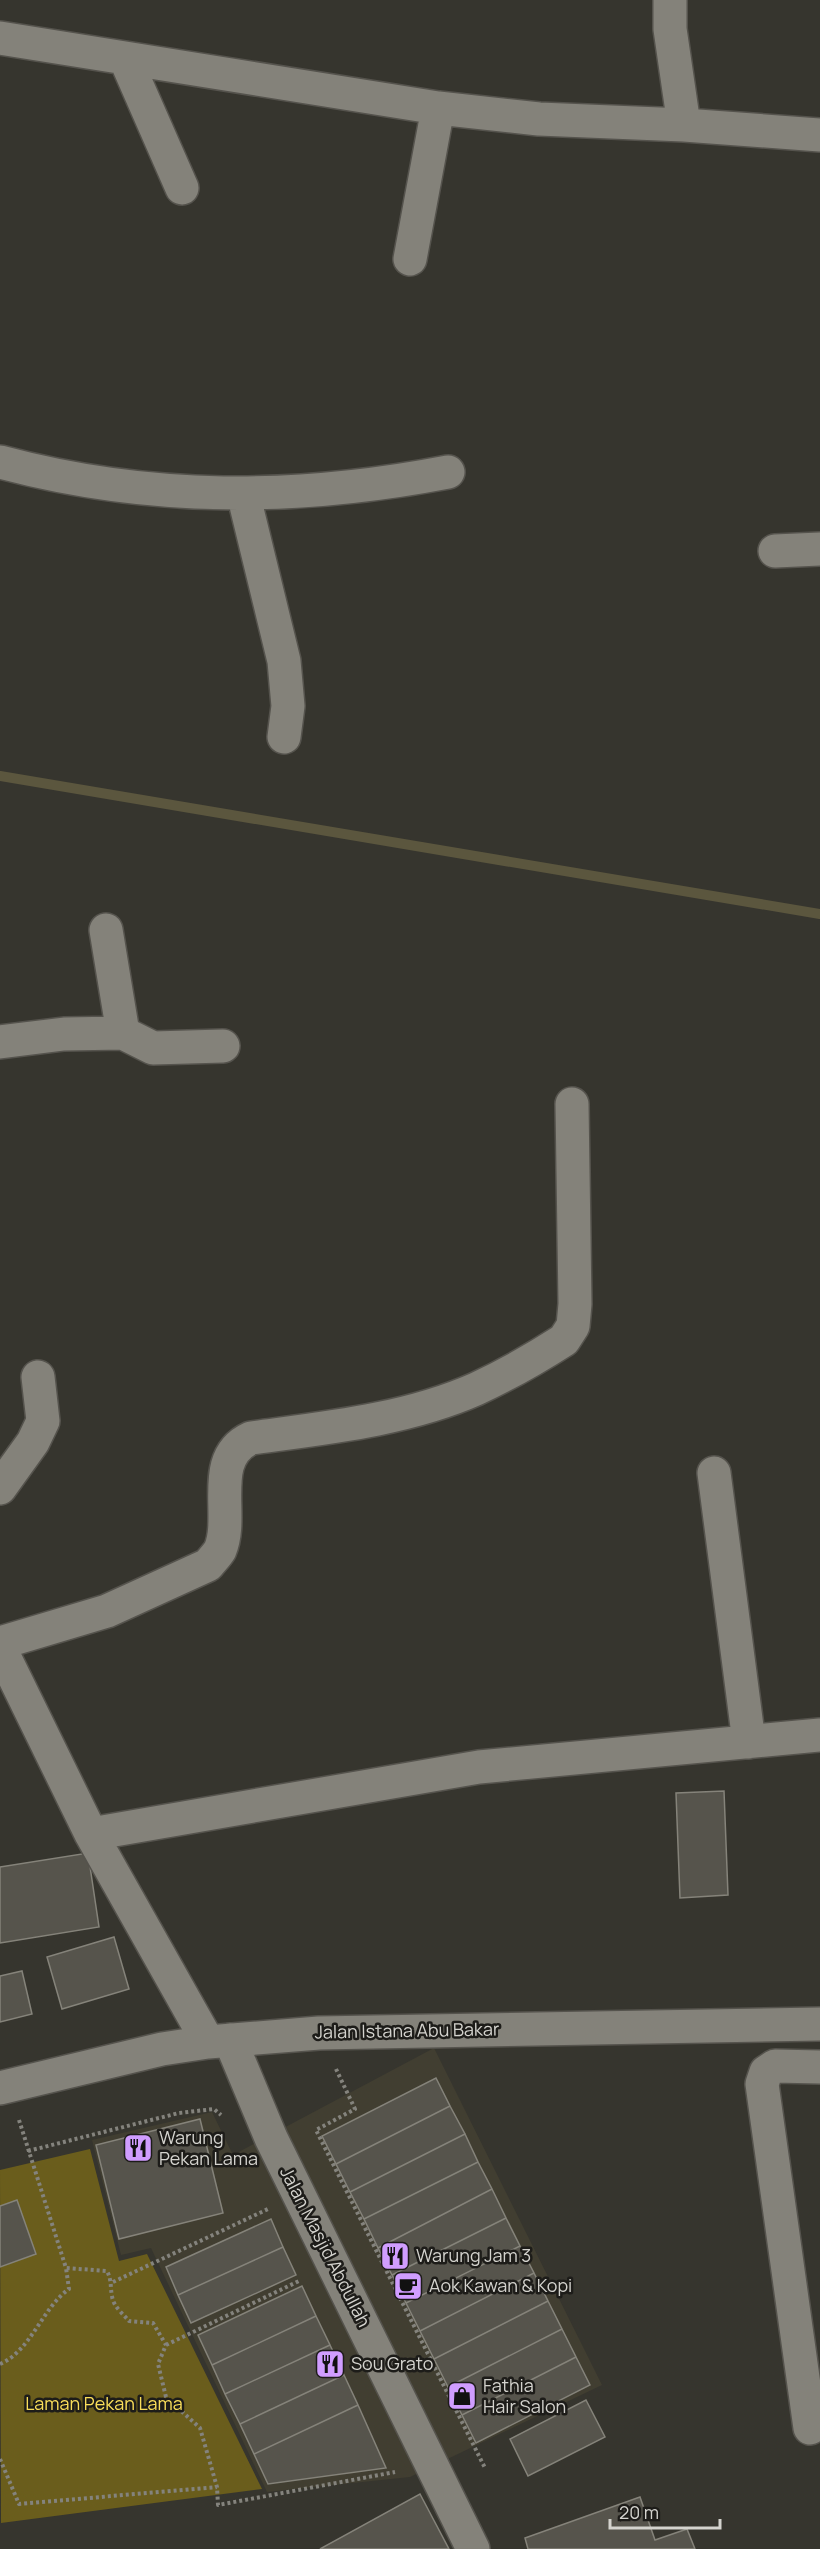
<svg xmlns="http://www.w3.org/2000/svg" width="820" height="2549" font-family="Manrope,sans-serif">
	<rect width="100%" height="100%" fill="#36352e"/>
	<path fill="#413e31" d="M434,2048L602,2385L410,2477L267,2492L151,2248L121,2255L92,2140L212,2112L233,2155Z"/>
	<path fill="#6a5d1c" d="M90,2149L119,2261L147,2254L262,2489L1,2523L0,2170Z"/>
	<g fill="none" stroke-linecap="round" stroke-linejoin="round">
		<path stroke="#5b563e" stroke-width="10" d="M0,776L820,914"/>
	</g>
	<path fill="#56544c" stroke="#85837a" stroke-width="1.5" d="M724,1791L728,1895L680,1898L676,1793Z
		M88,1853L99,1927L0,1943V1867Z
		M114,1937L129,1989L62,2009L47,1957Z
		M22,1971L32,2014L0,2022V1976Z
		M436,2078L450,2106L336,2164L322,2136Z
		M450,2106L465,2134L350,2192L336,2164Z
		M200,2119L223,2213L119,2239L96,2145Z
		M465,2134L478,2162L364,2219L350,2192Z
		M478,2162L492,2189L378,2248L364,2219Z
		M492,2189L506,2218L392,2275L378,2248Z
		M17,2200L36,2254L0,2267V2206Z
		M506,2218L520,2246L406,2303L392,2275Z
		M271,2219L283,2247L178,2295L166,2267Z
		M520,2246L534,2273L420,2331L406,2303Z
		M283,2247L296,2275L191,2323L178,2295Z
		M534,2273L548,2301L434,2359L420,2331Z
		M302,2286L316,2316L212,2365L198,2335Z
		M548,2301L562,2329L448,2387L434,2359Z
		M316,2316L330,2345L225,2394L212,2365Z
		M562,2329L576,2357L462,2415L448,2387Z
		M330,2345L344,2375L240,2424L225,2394Z
		M576,2357L590,2385L476,2443L462,2415Z
		M344,2375L358,2405L254,2454L240,2424Z
		M586,2400L605,2437L528,2476L510,2439Z
		M358,2405L386,2468L268,2484L254,2454Z
		M420,2494L449,2549H320Z
		M640,2497L655,2540L687,2529L695,2549H528L525,2538Z"/>
	<g fill="none" stroke-linecap="round" stroke-linejoin="round">
		<g stroke="#55534d" stroke-width="36">
			<path id="minor" d="M670,0V29L684,125
				M0,38L438,108L539,119L684,125L820,135
				M125,58L182,188
				M410,259L438,108
				M0,462C149,502 297,501 448,472
				M243,493L284,661L288,706L284,737
				M775,551L820,549
				M106,930L123,1033
				M0,1042L64,1034L123,1033L153,1048L223,1046
				M714,1473L749,1742
				M0,1488L33,1442L43,1421L38,1377
				M0,1643L107,1611L208,1565C212,1560 217,1555 220,1550C235,1515 207,1458 251,1438C325,1428 406,1420 476,1389C506,1375 536,1358 564,1340L573,1326L575,1304L572,1104
				M0,1648L91,1834L208,2042
				M91,1834L479,1767L820,1735
				M230,2040L271,2138L473,2549
				M0,2088L162,2049L208,2042L319,2033L820,2024
				M810,2428L762,2084L766,2072L775,2066L820,2067"/>
		</g>
		<path stroke="#84837d" stroke-width="4" stroke-dasharray="3 3" stroke-linecap="butt" d="M336,2069L355,2109L316,2130L485,2468
			M19,2120L66,2268L107,2271C112,2281 110,2286 112,2296C113,2306 123,2314 129,2321L153,2323L166,2345L158,2364L166,2397L200,2428L217,2487L218,2505L395,2472
			M28,2151L179,2113L214,2109L221,2115
			M113,2282L268,2209
			M166,2345L301,2280
			M0,2364C31,2351 42,2308 69,2289L66,2268
			M0,2459L19,2504L217,2487"/>
		<use href="#minor" stroke="#84827a" stroke-width="33"/>
	</g>
	<defs>
		<g id="restaurant-square" transform="scale(1.5)"><rect x="-9" y="-9" width="18" height="18" rx="4" fill="#d09dff" stroke="#1d1c19"/><path d="M-5-6h1v4h1v-4h1v4h1v-4h1v5L-1.5 .5V6h-2V.5L-5-1ZM5-6V6H3V1.5H1.5Q1.5-4 5-6Z" fill="#111"/></g>
		<g id="cafe-square" transform="scale(1.5)"><rect x="-9" y="-9" width="18" height="18" rx="4" fill="#d09dff" stroke="#1d1c19"/><path d="M-5.5-4.5H6V0H3Q3 3.5 0 3.5H-2.5Q-5.5 3.5-5.5 0ZM3-3.2v2h1.7v-2ZM-6 4.5H4V6H-6Z" fill="#111"/></g>
		<g id="shop-square" transform="scale(1.5)"><rect x="-9" y="-9" width="18" height="18" rx="4" fill="#d09dff" stroke="#1d1c19"/><path d="M-5-2.5h2.3a2.7 3.5 0 0 1 5.4 0H5L5.5 6h-11ZM-1.5-2.5h3a1.5 2.3 0 0 0-3 0Z" fill="#111"/></g>
	</defs>
	<g fill-rule="evenodd">
		<use href="#restaurant-square" x="138" y="2148"/>
		<use href="#restaurant-square" x="395" y="2256"/>
		<use href="#cafe-square" x="408" y="2286"/>
		<use href="#restaurant-square" x="330" y="2364"/>
		<use href="#shop-square" x="462" y="2396"/>
	</g>
	<g text-anchor="middle" stroke-width="5" stroke-linejoin="round" paint-order="stroke">
		<g font-size="18" fill="#d4d3ce" stroke="#1d1c19">
			<text transform="translate(407 2031) rotate(-1)" y="6">Jalan Istana Abu Bakar</text>
			<text transform="translate(325 2247) rotate(63)" y="6">Jalan Masjid Abdullah</text>
		</g>
		<g font-size="18" fill="#d4d3ce" stroke="#1d1c19" text-anchor="start">
			<text x="159" y="2144">Warung<tspan x="159" dy="21">Pekan Lama</tspan></text>
			<text x="416" y="2262">Warung Jam 3</text>
			<text x="429" y="2292">Aok Kawan &amp; Kopi</text>
			<text x="351" y="2370">Sou Grato</text>
			<text x="483" y="2392">Fathia<tspan x="483" dy="21">Hair Salon</tspan></text>
		</g>
		<g font-size="18" fill="#fade5a" stroke="#1d1c19">
			<text x="104" y="2410">Laman Pekan Lama</text>
		</g>
	</g>
	<path d="M610 2519v9h110v-9" fill="none" stroke="#d4d3ce" stroke-width="3"/>
	<text x="619" y="2519" font-size="18" fill="#d4d3ce" stroke="#1d1c19" stroke-width="4.5" paint-order="stroke">20 m</text>
</svg>
